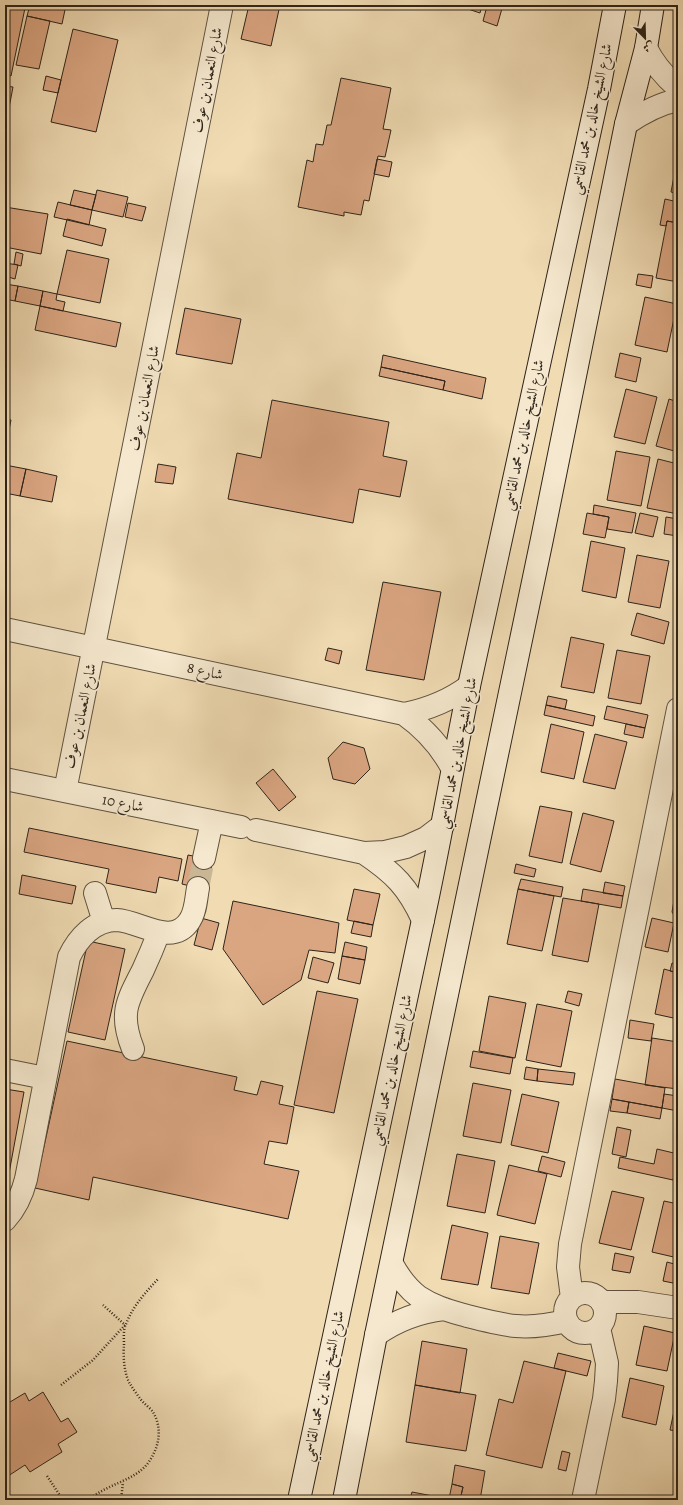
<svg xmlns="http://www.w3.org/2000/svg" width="683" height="1505" font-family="Alegreya,Amiri,serif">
	<rect width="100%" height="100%" fill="#f0dbb3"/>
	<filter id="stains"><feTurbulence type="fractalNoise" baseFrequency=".005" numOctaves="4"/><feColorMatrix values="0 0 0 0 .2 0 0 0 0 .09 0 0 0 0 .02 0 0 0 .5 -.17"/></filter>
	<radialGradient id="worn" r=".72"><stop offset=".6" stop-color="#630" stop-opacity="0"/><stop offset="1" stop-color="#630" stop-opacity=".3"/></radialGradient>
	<path fill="#daa682" stroke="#2f2419" d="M5,5L25,8L11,76L5,74Z
		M30,5H66L62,24L27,16Z
		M249,5H280L271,46L241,39Z
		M459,5H482L480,13L459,6Z
		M484,5H503L497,26L483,21L487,6Z
		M27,16L50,21L39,69L16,65Z
		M73,29L118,40L96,132L51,122Z
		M46,76L61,80L58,93L43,90Z
		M341,78L391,88L383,129L391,130L385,157L378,156L369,201L364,200L361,215L344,212V216L298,207L307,160L313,162L316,144L323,145L327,125H331Z
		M5,86L13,87L8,113L5,112Z
		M678,155V194L671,192Z
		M377,159L392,162L389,177L374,174Z
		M74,190L96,195L92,210L70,205Z
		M97,190L128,197L123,217L92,210Z
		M665,199L678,202V223L667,221L666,226L660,225Z
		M58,202L92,210L89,225L54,217Z
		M128,203L146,207L142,221L125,217Z
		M5,207L48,214L41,254L5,247Z
		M67,219L106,229L102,246L63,236Z
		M667,221L678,223V282L656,278Z
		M67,250L109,259L100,303L57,294Z
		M16,252L23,254L21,266L14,264Z
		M5,263L18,265L15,279L5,276Z
		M638,274L653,276L651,288L636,285Z
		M5,284L18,286L15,301L5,299Z
		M18,286L43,291L40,306L15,301Z
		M43,291L57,294L56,300L65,302L63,311L40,306Z
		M645,297L677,304L667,352L635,345Z
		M40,306L121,323L116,347L35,330Z
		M185,308L241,319L232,364L176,354Z
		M620,353L641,358L636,382L615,377Z
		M383,355L486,378L482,399L443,390L445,381L381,367Z
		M381,367L445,381L443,390L379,376Z
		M626,389L657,397L645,444L614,437Z
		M669,399L678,402V452L656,446Z
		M272,400L389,422L383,456L407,461L400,497L359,489L353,523L228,499L237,453L261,458Z
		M5,419L11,420L5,450Z
		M616,451L650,457L641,506L607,500Z
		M658,459L678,464V514L647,508Z
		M158,464L176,467L173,484L155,482Z
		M5,465L26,469L20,496L5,493Z
		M26,469L57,476L52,502L20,496Z
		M594,505L636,513L632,533L607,529L609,517L593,514Z
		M587,513L609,517L605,538L583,534Z
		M640,513L658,517L653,537L635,533Z
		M666,517L678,519V536L664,534Z
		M591,541L625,548L616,598L582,591Z
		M637,555L669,561L660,608L628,602Z
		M383,582L441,592L424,680L366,670Z
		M637,613L669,622L664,644L631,635Z
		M571,637L604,644L594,693L561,687Z
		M328,648L342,651L339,664L325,660Z
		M617,650L650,656L641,704L608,698Z
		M548,696L567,700L565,709L546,705Z
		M546,705L595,716L593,726L544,715Z
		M607,706L648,715L645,728L604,719Z
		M551,724L584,732L574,779L541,772Z
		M626,724L645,728L643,738L624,734Z
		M595,734L627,742L615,789L583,782Z
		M343,742L364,748L370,769L355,784L333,779L328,758Z
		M273,769L296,797L279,811L256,783Z
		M540,806L572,812L562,863L529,856Z
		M583,813L614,821L601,872L570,864Z
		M29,828L182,859L178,881L159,877L156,893L106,883L109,869L24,852Z
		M188,855L213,860L206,890L182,884Z
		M516,864L536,869L534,877L514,873Z
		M22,875L76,886L72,904L19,894Z
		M678,877V922L672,912Z
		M521,879L563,887L561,897L518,889Z
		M605,882L625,886L623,896L603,893Z
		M354,889L380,894L373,925L347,920Z
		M518,889L554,896L542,951L507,944Z
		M583,889L623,896L621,908L581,901Z
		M563,898L599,904L588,962L552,955Z
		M233,901L339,923L335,953L309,950L301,980L263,1005L223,949Z
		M201,918L219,923L212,950L194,945Z
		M652,918L674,923L668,952L645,947Z
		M354,921L373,925L371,937L351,933Z
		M88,941L125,949L105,1040L68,1032Z
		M345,942L367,947L365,960L342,956Z
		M342,956L365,960L360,984L338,979Z
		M313,957L334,963L328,983L308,978Z
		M672,963L678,964V973L670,971Z
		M664,969L678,973V1019L655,1014Z
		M317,991L358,999L334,1113L294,1105Z
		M568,991L582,994L579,1006L565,1002Z
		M489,996L526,1003L515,1058L479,1051Z
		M537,1004L572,1011L561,1067L526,1060Z
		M630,1020L654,1024L651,1041L628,1038Z
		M652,1038L678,1042V1089L645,1085Z
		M67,1041L237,1077L234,1090L257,1095L261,1081L283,1086L279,1104L294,1107L287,1144L269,1141L264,1164L299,1171L288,1219L93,1177L89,1200L35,1188Z
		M473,1051L513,1058L510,1074L470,1067Z
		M526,1067L538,1069L537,1081L524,1079Z
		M538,1069L575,1073L573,1085L537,1081Z
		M615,1079L665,1088L662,1108L612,1099Z
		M473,1083L511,1090L501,1143L463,1136Z
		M5,1089L24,1092L5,1195Z
		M522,1094L559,1102L548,1153L511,1145Z
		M664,1094L678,1096V1111L662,1108Z
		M612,1099L629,1102L627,1113L610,1111Z
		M629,1102L662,1108L660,1119L627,1113Z
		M617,1127L631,1130L626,1157L612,1154Z
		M657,1149L678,1154L673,1180L618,1168L620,1157L654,1164Z
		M457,1154L495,1161L485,1213L447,1206Z
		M542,1156L565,1162L561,1177L538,1171Z
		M509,1165L547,1174L535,1224L497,1215Z
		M612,1191L644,1198L631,1250L599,1243Z
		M664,1201L678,1204V1258L652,1252Z
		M452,1225L488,1233L478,1285L441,1279Z
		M500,1236L539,1243L529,1294L491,1288Z
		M615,1253L634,1257L630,1273L612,1270Z
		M667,1262L678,1265V1284L663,1281Z
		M644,1326L675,1333L667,1371L636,1365Z
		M422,1341L467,1349L460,1393L415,1385Z
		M558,1353L591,1361L587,1376L554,1368Z
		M524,1361L566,1371L542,1468L486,1455L499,1399L513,1403Z
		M630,1378L664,1386L656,1425L622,1417Z
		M415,1385L476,1395L466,1451L406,1442Z
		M43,1392L61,1422L68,1418L77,1432L58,1444L62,1452L30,1472L25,1465L5,1478V1405L25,1393L29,1401Z
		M678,1392V1431L670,1430Z
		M562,1451L570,1453L566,1471L558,1469Z
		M455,1465L485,1471L480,1500H460L463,1487L452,1484Z
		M452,1484L463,1487L460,1500L449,1499Z
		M412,1492L449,1499L454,1500H410Z"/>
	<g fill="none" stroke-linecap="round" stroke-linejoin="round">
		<path stroke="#c9b694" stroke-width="22" stroke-dasharray="22 11" stroke-linecap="butt" d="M198,888L204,858"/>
		<g stroke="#5f5240" stroke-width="24">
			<path id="street" d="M646,48C654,64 664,76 678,88
				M626,124C642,113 658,104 678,100
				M5,629L404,714C425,729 440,745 452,768
				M404,714C429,709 449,701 469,686
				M5,779L241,827
				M65,791L222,5
				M256,830L364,853L385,852L406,847L426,838L443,825
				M364,853C394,873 408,887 423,920
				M204,858L212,821
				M95,893L104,922
				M133,1049C119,1014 127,1001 143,970C149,957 154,945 159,932
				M5,1070L45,1078
				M5,1220C16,1208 22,1195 26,1179L69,957C78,938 94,920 117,920C140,921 173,948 190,920C196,911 196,898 198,888
				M392,1264C399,1277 407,1288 419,1297C434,1307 450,1311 467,1316C506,1326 525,1331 566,1321
				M565 1313a20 20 0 1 1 40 0a20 20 0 1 1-40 0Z
				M572,1298L568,1267L570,1244L678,709
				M602,1302H638L678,1308
				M376,1335C397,1320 418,1312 444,1309
				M583,1500L604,1399L606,1381L607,1363L599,1328"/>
		</g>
		<g stroke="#2f2419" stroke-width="24">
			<path id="secondary" d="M299,1500L423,920C440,842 453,764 469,686L599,89L615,5
				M344,1500L376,1335L542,539L626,124L646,48L653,5"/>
		</g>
		<path stroke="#2f2419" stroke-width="2.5" stroke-dasharray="1 2" stroke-linecap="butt" d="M61,1385L93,1360L125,1325L103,1305
			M47,1476L63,1500
			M89,1500C106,1484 135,1481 148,1463C159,1448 163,1429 153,1412C151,1409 147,1406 144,1403C139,1398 134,1390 130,1384C124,1374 123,1356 124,1345C124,1338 123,1330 126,1324C133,1306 145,1293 158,1279
			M121,1500L123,1482"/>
		<use href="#street" stroke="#f5e8ce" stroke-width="22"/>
		<use href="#secondary" stroke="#f5e8ce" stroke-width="22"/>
	</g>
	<g text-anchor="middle" stroke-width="3" stroke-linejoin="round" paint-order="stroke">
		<g font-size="15" fill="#2f2419" stroke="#f5e8ce">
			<text transform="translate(207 80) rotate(-79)" y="5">شارع النعمان بن عوف</text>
			<text transform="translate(591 119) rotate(-78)" y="5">شارع الشيخ خالد بن محمد القاسمي</text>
			<text transform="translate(144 398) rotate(-79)" y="5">شارع النعمان بن عوف</text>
			<text transform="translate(523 435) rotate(-78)" y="5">شارع الشيخ خالد بن محمد القاسمي</text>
			<text transform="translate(205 671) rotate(12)" y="5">شارع 8</text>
			<text transform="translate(80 716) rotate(-78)" y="5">شارع النعمان بن عوف</text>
			<text transform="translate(457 753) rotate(-79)" y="5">شارع الشيخ خالد بن محمد القاسمي</text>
			<text transform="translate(123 803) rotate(11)" y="5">شارع 10</text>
			<text transform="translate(391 1070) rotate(-78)" y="5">شارع الشيخ خالد بن محمد القاسمي</text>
			<text transform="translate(323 1386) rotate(-78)" y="5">شارع الشيخ خالد بن محمد القاسمي</text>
		</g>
	</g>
	<rect width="683" height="1505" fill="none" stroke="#f0dbb3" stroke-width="20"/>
	<rect x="6" y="6" width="671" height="1493" fill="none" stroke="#2f2419" stroke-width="2"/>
	<rect x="10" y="10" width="663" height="1485" fill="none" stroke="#2f2419"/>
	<g transform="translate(645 38) rotate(157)" stroke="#f5e8ce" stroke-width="3" paint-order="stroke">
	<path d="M0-3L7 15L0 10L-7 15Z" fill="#2f2419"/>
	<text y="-6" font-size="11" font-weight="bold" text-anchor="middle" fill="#2f2419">ش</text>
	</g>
	<rect width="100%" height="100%" filter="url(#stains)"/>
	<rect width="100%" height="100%" fill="url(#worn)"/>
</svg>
